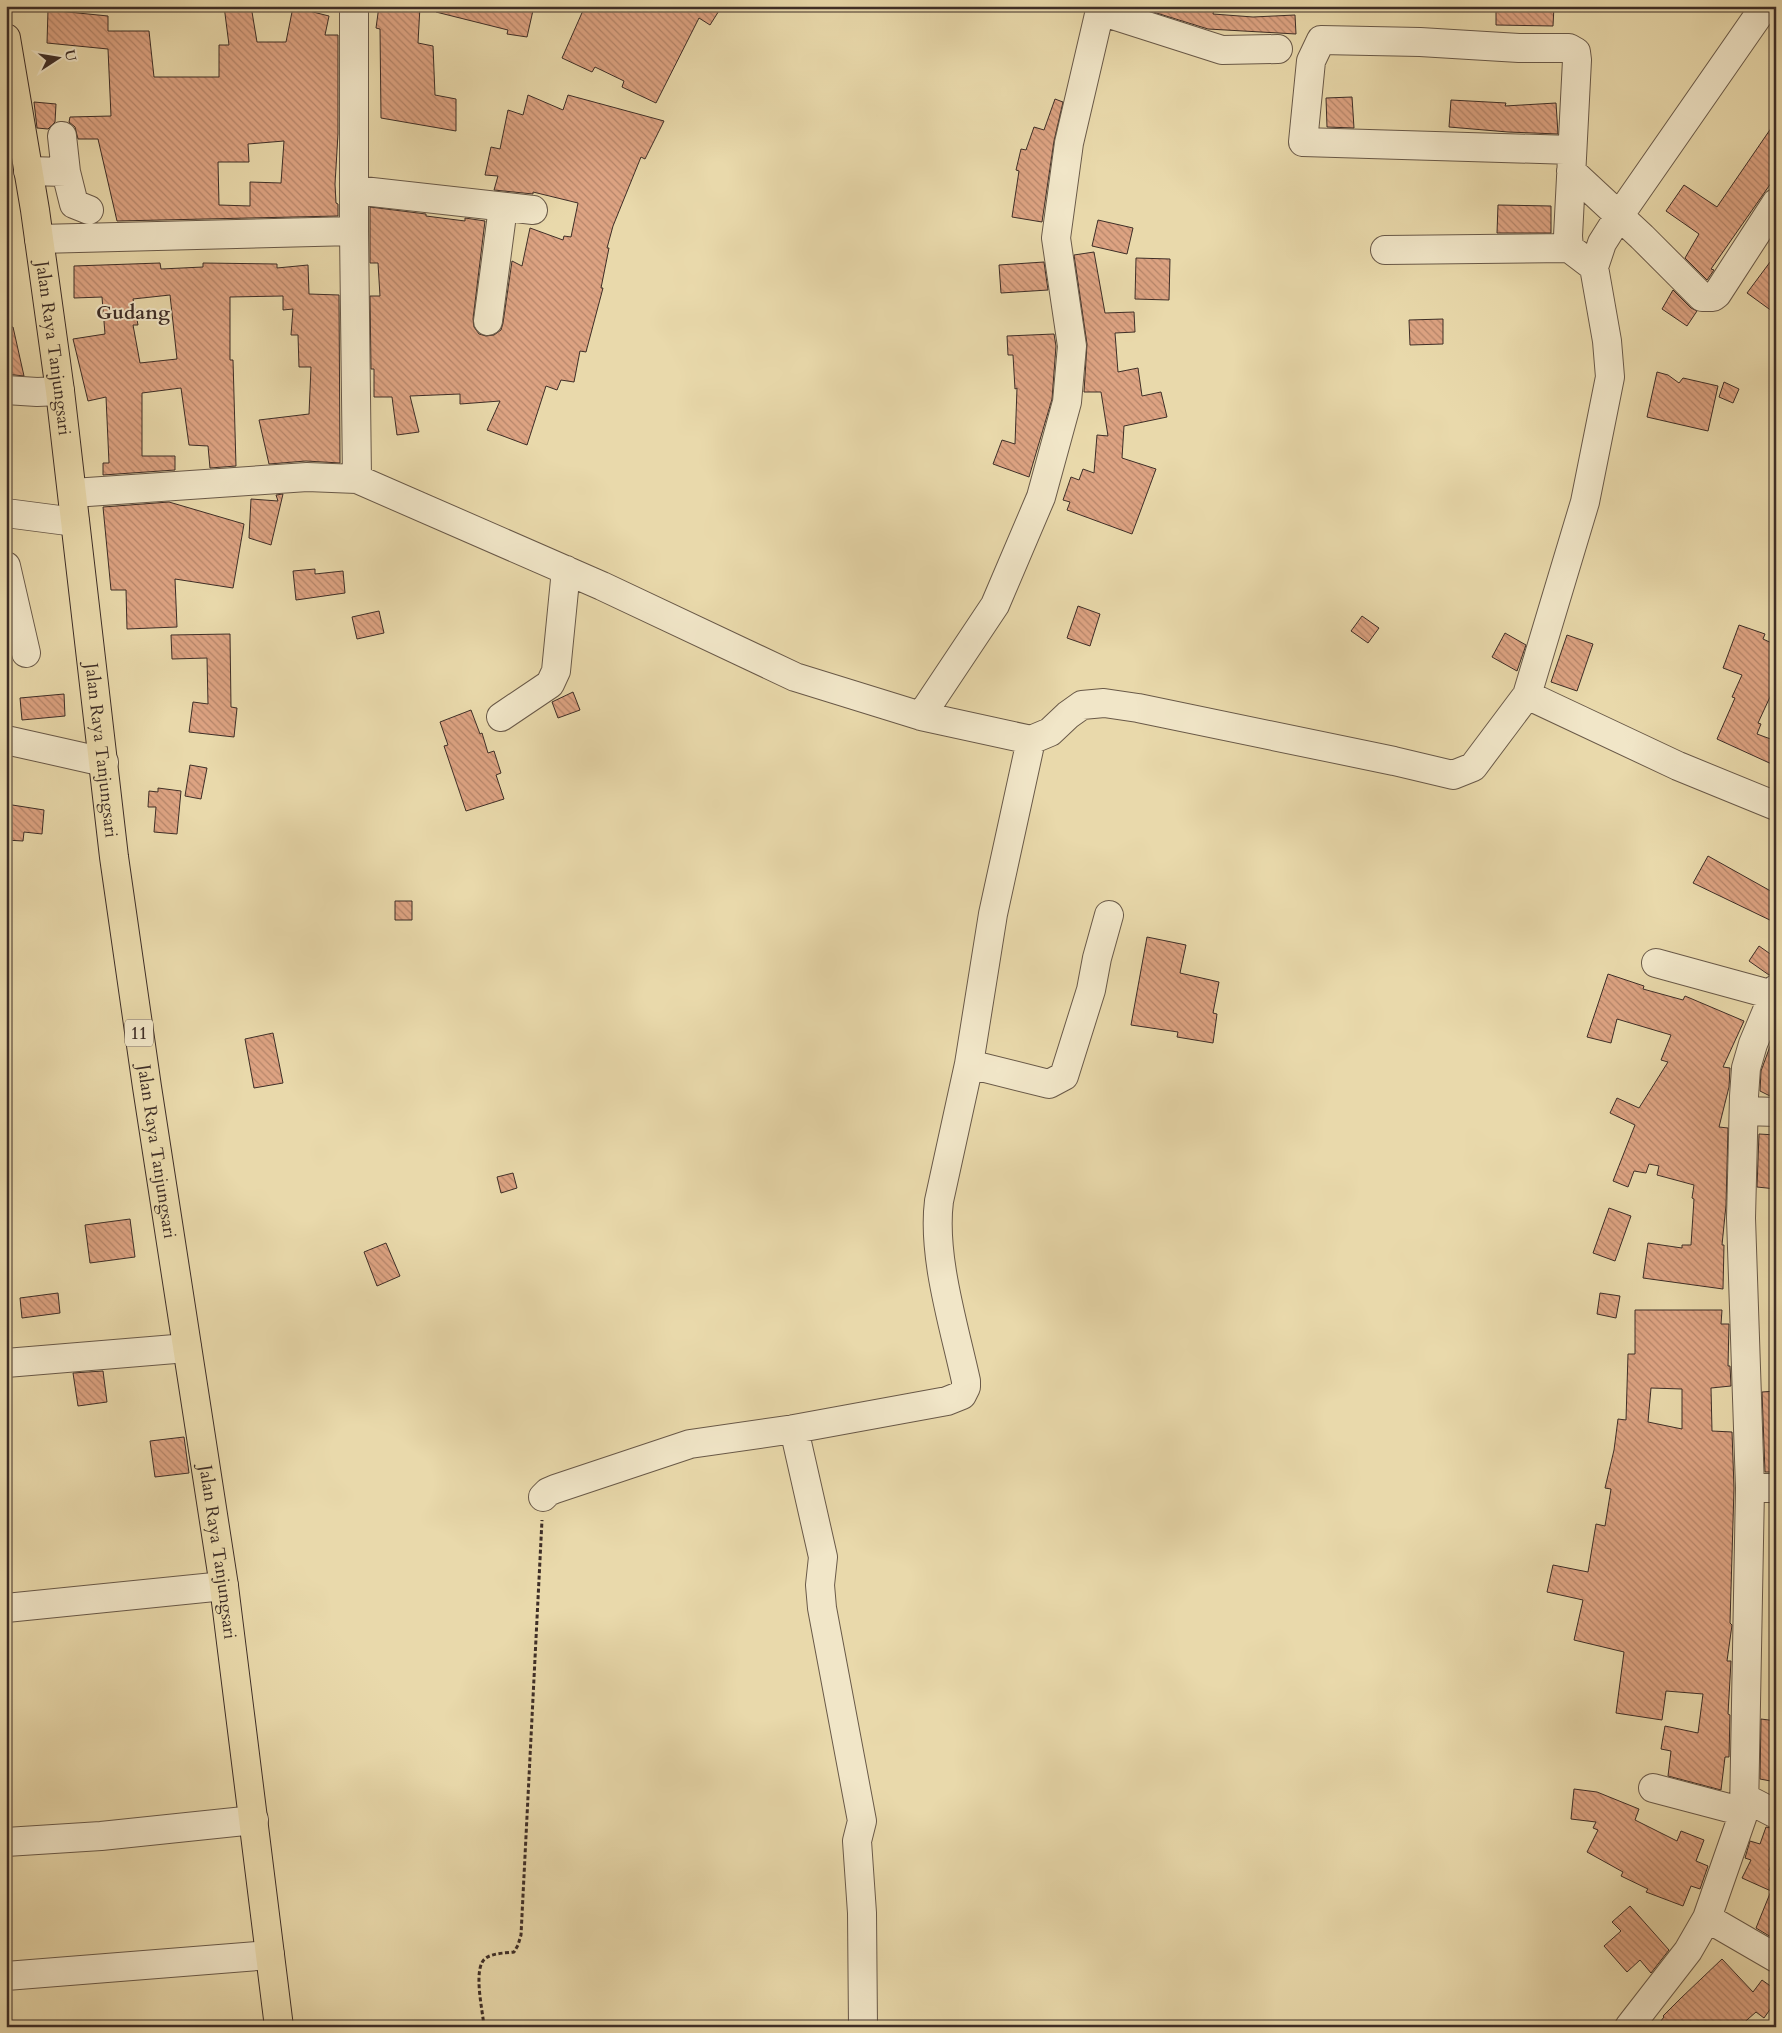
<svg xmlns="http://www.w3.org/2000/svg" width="1782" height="2033" font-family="Cardo,serif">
	<defs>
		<pattern id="building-back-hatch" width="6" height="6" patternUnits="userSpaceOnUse" patternTransform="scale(1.25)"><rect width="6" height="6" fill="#dda382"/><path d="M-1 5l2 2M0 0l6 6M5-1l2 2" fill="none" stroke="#b5856a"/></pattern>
	</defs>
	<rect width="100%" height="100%" fill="#e9d9ab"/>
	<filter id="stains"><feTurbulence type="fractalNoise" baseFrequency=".004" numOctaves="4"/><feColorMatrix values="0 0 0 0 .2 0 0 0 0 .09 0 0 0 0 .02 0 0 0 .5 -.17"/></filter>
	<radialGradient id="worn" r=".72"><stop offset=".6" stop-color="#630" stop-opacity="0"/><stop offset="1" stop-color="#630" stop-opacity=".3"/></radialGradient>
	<path fill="url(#building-back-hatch)" stroke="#3e2e27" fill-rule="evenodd" d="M224,6H251L257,42H286L293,7L329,16L325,35H338V134L335,184L336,203L338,204V216L117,221L98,139H78L75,127L69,122L70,117L111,116L108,49L47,43L48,10L108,16V31H149L154,77H219V45H229ZM284,141L281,183L250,182V206L219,205L218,162H249L248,144Z
		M379,6H420L418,43L433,46L435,95L456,99V131L381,118L380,29L376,28Z
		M437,6H534L527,37L507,34L508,30L436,12Z
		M585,6H722L710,25L699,18L656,103L622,87L624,81L595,67L592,72L562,58Z
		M1151,6H1215L1213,14L1253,17L1295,15L1296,34L1208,29L1150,11Z
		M1496,6H1554L1553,26L1496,25Z
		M528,95L563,110L568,95L664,121L645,159L641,157L613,226L607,248H609L601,288H603L586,352L580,351L574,382L561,380L557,390L546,386L527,445L487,430L500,401L460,404V394L410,396L419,432L397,435L392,397H374V369H371L370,296H380L378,263H370V207L426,214V216L465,221V218L485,221L473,319L474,327L479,334L486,336L494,335L501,330L503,323L512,261L522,266L530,228L563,240L564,236L571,237L578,203L533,192V194L494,190L498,176L485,175L491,147L500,149L508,110L523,115Z
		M1352,97L1354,128L1327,127L1326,98Z
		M1055,99L1063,102L1054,141L1042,222L1012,217L1019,171L1016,170L1021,149L1026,150L1034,127L1044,130Z
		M1451,100L1506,103L1505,106L1556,103L1558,134L1508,132L1449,127Z
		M34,102L56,104L55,122L48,129L37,128Z
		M1776,121V176L1711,269L1714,270L1707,280L1685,258L1699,234L1666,211L1684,185L1717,207Z
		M1498,205L1551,206V233H1497Z
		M1098,220L1133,228L1127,254L1092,246Z
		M1094,252L1105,313L1134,312L1135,332L1115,333L1118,372L1138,368L1142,396L1161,392L1167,417L1124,426L1122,458L1156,469L1132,534L1067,510L1070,502L1063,500L1071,477L1079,480L1083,469L1094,473L1097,435L1108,436L1101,392H1084L1087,344L1074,255Z
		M1776,254V314L1747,293Z
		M1136,258L1170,259L1169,300L1135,299Z
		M1044,262L1048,290L1001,293L999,265Z
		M160,263L161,269L203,267V263L277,264V268L308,265L309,294L339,295L340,463L306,461L269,464L259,420L309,414L311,367H299L298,335H291L293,309L283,310V296L230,297V360H233L236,466L210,468L208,446L189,445L181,388L142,393V456H175V470L103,475V463H109L106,397L88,401L73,339L105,334L102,297L74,298V266ZM170,295L177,359L140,363L133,325H138L133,299Z
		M1673,290L1691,308L1697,311L1687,326L1662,309Z
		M1443,319V344L1410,345L1409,320Z
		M13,327L24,376L6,374V328Z
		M1054,334L1056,346L1052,399L1029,477L993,464L1002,440L1015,444L1017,388L1015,389L1013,355H1008L1007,336Z
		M1657,372L1668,375L1679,383L1683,378L1718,386L1708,431L1647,417Z
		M1724,382L1739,389L1733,403L1719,397Z
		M283,494L271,545L249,538L251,499L278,501L276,495Z
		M169,502L244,524L233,588L175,579L177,627L127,629L126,590H111L103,507Z
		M315,569V574L343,571L345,593L296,600L293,571Z
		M1078,606L1100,614L1090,646L1067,638Z
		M379,611L384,633L357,639L352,617Z
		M1362,616L1379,628L1368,643L1351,631Z
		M1739,625L1765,634L1763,639L1776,645V684L1758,723L1761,724L1757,734L1776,741V766L1717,739L1735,698L1732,697L1742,675L1723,668Z
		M1505,633L1526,645L1517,671L1492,657Z
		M230,634L231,707L237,708L234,737L189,732L193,702L208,704L207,658L172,659L171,635Z
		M1567,635L1593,644L1577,691L1551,682Z
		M573,692L580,710L558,718L552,702Z
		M64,694L65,716L22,720L20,698Z
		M471,710L480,734L482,733L488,753L494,751L501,773L496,775L504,799L466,811L444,746L448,745L440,722Z
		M190,765L207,768L201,799L185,796Z
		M158,788L181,791L177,834L154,832L156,807H148L149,791L158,792Z
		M6,804L44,810L42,834L24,832L23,841L6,840Z
		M1708,856L1776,894V923L1693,883Z
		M395,901H412V920H395Z
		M1147,937L1186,945L1180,973L1219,982L1213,1013L1217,1014L1213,1043L1177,1037L1178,1032L1131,1025Z
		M1759,946L1776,958V974L1769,975L1749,961Z
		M1608,974L1644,986L1643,989L1683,1000L1685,996L1744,1021L1723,1067L1730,1068L1729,1087L1719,1127L1728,1128L1726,1205L1722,1245H1724L1723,1289L1643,1278L1648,1243L1682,1248V1245H1691L1694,1199L1692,1198L1694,1185L1657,1175L1659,1166L1649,1164L1646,1173L1634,1171L1628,1187L1613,1181L1635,1125L1610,1113L1617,1098L1639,1108L1668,1062L1661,1060L1671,1035L1617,1019L1611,1043L1587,1037Z
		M1776,1030V1096H1770L1760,1091L1761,1071Z
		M273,1033L283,1083L254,1088L245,1039Z
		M1759,1134L1776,1135V1189L1757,1187Z
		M513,1173L517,1188L501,1193L497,1177Z
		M1609,1208L1631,1216L1615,1261L1593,1253Z
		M130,1219L135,1257L90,1263L85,1225Z
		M386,1243L400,1276L377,1286L364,1252Z
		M58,1293L60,1313L22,1318L20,1298Z
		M1600,1293L1620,1296L1616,1318L1597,1314Z
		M1635,1310H1722L1721,1324H1729L1728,1366H1730L1731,1386L1711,1388L1712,1431L1732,1432L1734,1488L1730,1623L1732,1625L1727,1661H1731L1728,1714L1730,1715L1729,1757H1725L1721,1790L1668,1776L1671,1751L1661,1749L1665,1726L1698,1733L1703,1694L1666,1691L1662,1720L1616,1713L1624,1652L1574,1640L1583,1600L1547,1592L1553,1565L1588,1572L1596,1524L1605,1526L1611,1489L1605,1488L1614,1450L1618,1419L1626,1420L1628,1354H1635ZM1651,1388L1682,1389V1429L1648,1422Z
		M103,1371L107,1402L78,1406L73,1373Z
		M1776,1391V1472H1765L1762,1392Z
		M184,1437L189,1473L155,1477L150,1441Z
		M1761,1719L1776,1721V1782L1760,1779Z
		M1574,1789L1597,1792L1639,1809L1635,1820L1677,1841L1681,1831L1704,1840L1696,1861L1708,1866L1700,1889L1691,1886L1683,1906L1646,1892L1648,1889L1621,1876L1623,1872L1587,1852L1598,1830L1593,1828L1596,1822L1571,1819Z
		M1766,1827L1776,1829V1853L1769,1870L1776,1873V1940L1756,1928L1771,1891L1742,1878L1751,1860L1745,1858L1750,1841L1760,1844Z
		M1630,1906L1669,1950L1651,1973L1640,1960L1627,1972L1604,1946L1621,1931L1612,1922Z
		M1722,1959L1753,1992L1762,1980L1776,1990V2001L1764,2018L1756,2012L1739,2027H1656L1664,2017L1663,2016L1681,1998Z"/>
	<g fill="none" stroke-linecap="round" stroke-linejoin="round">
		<g stroke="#695948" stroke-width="30">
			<path id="minor" d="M354,6V231L357,479
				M1100,11L1222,50L1278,49
				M62,136L66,172
				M28,171L66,172L74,204L89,210
				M1571,171L1642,237L1702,297H1713L1717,294L1776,203
				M354,190L533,210
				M39,239L354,231
				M1385,250L1569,248
				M1594,267L1602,243L1619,216L1765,6
				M488,321L503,207
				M6,390L37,392L60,391
				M73,493L307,477L357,479L602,586L795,677L921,716L1031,740L1050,732L1068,715L1082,705L1104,703L1138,708L1394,761L1453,775L1473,767L1527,695L1678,766L1776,806
				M6,513L75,522
				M6,566L26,653
				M1527,695L1585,502L1610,377L1607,341L1594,267L1569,248L1568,236L1577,60L1576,52L1569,48H1519L1420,42L1321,40L1311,61L1303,142L1572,150
				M921,716L995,605L1041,497L1067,402L1072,346L1056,238L1069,143L1101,6
				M501,717L550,684L556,671L566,570
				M6,740L104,762
				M1656,963L1773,995
				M969,1064L1049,1084L1064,1076L1091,990L1097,958L1109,915
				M1745,1111L1776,1112
				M6,1363L187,1348
				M794,1429L823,1557L820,1585L822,1608L862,1821L857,1841L862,1913L863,2027
				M1750,1488H1776
				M543,1497L548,1492L555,1489L690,1444L794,1429L947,1401L962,1395L966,1387V1381C954,1326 932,1256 939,1201L969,1064L993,914L1031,740
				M6,1608L224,1586
				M1653,1788L1744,1812
				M1745,1798L1776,1814
				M6,1842L101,1836L254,1820
				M1707,1918L1776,1958
				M6,1976L270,1955
				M1629,2027L1688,1951L1707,1918L1744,1812L1750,1488L1741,1218L1744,1096L1746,1068L1753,1044L1776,989"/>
		</g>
		<g stroke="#3e2e27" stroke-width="30">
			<g id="highway">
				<path id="s1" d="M6,38L35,210L60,391L114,857L147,1087L224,1586L279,2027"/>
			</g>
		</g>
		<path stroke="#3e2e27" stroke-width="3" stroke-dasharray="4 2.5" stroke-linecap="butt" d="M484,2027C483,2011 472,1967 486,1958C493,1953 506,1953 514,1952L518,1945L521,1935L542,1520"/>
		<use href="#minor" stroke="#f1e6c8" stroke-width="28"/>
		<use href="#highway" stroke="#e9d9ab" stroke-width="28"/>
	</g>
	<g text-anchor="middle" stroke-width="4" stroke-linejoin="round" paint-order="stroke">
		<rect fill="#f1e6c8" stroke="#746557" stroke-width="1" x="125" y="1019.5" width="28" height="27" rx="4"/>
		<g font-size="16" font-weight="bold" fill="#3e2e27">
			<text x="139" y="1039">11</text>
		</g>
		<g font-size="18" fill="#3e2e27" stroke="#f1e6c8">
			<text dy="6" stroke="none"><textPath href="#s1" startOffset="314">Jalan Raya Tanjungsari</textPath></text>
			<text dy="6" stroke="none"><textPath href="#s1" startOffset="719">Jalan Raya Tanjungsari</textPath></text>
			<text dy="6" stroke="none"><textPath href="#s1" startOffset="1124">Jalan Raya Tanjungsari</textPath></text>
			<text dy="6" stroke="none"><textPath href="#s1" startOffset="1529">Jalan Raya Tanjungsari</textPath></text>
		</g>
		<g font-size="20" font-weight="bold" fill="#3e2e27" stroke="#f1e6c8">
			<text x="133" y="319">Gudang</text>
		</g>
	</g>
	<rect width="1782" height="2033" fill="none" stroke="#e9d9ab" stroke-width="25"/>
	<rect x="8" y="8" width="1767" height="2018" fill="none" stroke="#3e2e27" stroke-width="2.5"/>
	<rect x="12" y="12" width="1757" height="2008" fill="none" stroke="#3e2e27"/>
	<g transform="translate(58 58) rotate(78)" stroke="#f1e6c8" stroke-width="4" paint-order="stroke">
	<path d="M0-4L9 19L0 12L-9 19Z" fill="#3e2e27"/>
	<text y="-8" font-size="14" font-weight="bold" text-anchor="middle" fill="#3e2e27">U</text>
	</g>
	<rect width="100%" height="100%" filter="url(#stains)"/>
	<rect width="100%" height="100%" fill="url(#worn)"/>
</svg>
